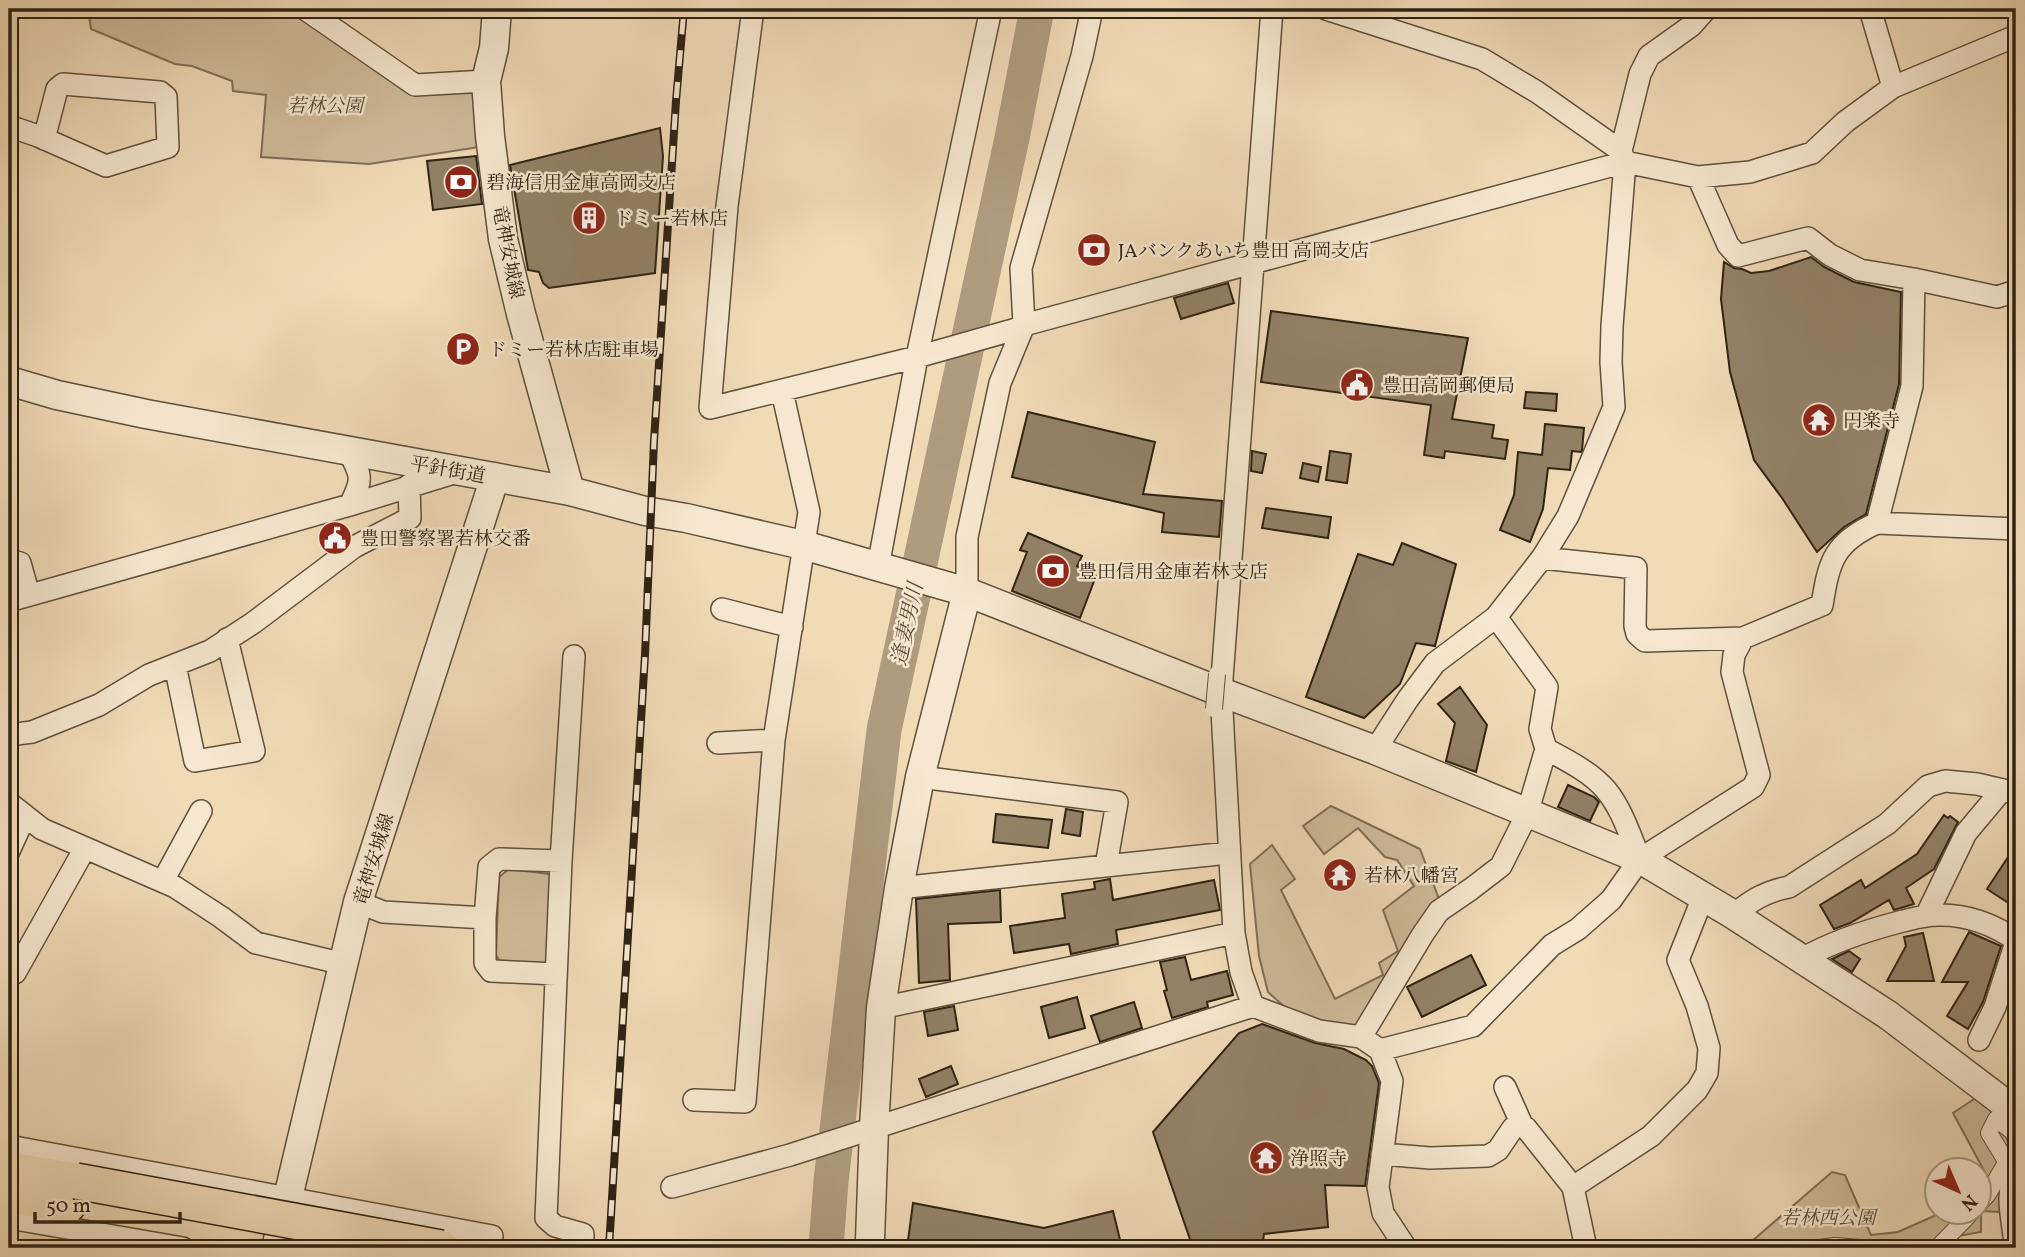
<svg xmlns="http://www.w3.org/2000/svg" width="2025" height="1257" font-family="Vollkorn,'Noto Serif JP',serif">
	<rect width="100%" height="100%" fill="#f1dbb7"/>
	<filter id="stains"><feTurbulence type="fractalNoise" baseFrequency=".00286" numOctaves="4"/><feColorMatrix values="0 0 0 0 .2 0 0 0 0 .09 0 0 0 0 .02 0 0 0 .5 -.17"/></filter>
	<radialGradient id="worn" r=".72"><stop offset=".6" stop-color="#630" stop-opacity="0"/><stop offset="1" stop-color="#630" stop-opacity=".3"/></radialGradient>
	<path fill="#d0bc9b" stroke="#7f6f57" stroke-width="2" d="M88,9H291L401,87L413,92L473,93L486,146L369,164L261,157L266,95L233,91L232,81L192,66L175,64L91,29Z
		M1331,806L1420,849L1439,899L1366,1027L1296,1017L1268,992L1259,956L1250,864L1272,845L1295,879L1281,890L1335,999L1383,975L1379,963L1398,951L1383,910L1414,886L1397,860L1385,857L1358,828L1324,854L1303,826Z
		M509,869L549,874L553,877L547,961L541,966L501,963L496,955L499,877Z
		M1980,1095L2016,1128V1160L2007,1174L1999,1192L2001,1212L1981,1211V1232L1958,1236V1248H1744L1832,1172L1845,1175L1871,1235L1898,1232L1943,1212H1980L1981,1195L1988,1178L1953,1113Z"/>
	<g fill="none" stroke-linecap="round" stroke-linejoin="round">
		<path stroke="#af9c7f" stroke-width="35" d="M826,1248L831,1181L884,730L1012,138L1037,9"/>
	</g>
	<path fill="#938268" stroke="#2e2213" stroke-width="2" d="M660,128L663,156L655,273L549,288L543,283L539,272L528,270L510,165Z
		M476,156L482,204L433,210L427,161Z
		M1811,257L1824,267L1854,282L1901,292L1899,384L1866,514L1844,527L1817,552L1782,498L1754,460L1730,372L1721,299L1724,262L1734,268L1742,269L1751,273L1769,271Z
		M1228,283L1234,303L1181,319L1174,298Z
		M1271,311L1468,338L1452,419L1494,425L1492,438L1508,440L1505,459L1445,451L1444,458L1424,455L1431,405L1261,382Z
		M1526,392L1557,394L1556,411L1524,408Z
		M1028,412L1155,442L1143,494L1222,501L1219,537L1162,532L1164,513L1012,477Z
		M1545,424L1584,428L1582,450L1581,452L1572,451L1570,470L1548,468L1543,509L1530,542L1500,530L1514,495L1518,452L1542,455Z
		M1252,451L1266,454L1262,473L1251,471Z
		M1330,451L1351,454L1347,483L1326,480Z
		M1303,463L1321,467L1318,482L1300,478Z
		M1266,508L1331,517L1328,538L1262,528Z
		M1028,533L1082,556L1077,566L1096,576L1080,618L1012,591L1027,552L1020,550Z
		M1402,543L1456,564L1435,646L1416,643L1400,684L1364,718L1306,697L1358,554L1393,565Z
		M1460,687L1487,725L1476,772L1446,761L1455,723L1438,704Z
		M1568,785L1594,797L1599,802L1590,821L1558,807Z
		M1066,809L1083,812L1080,836L1062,833Z
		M996,814L1052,820L1048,848L993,842Z
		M1944,815L1948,818L1950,816L1958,822L1934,869L1906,888L1914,904L1894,910L1889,900L1850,923L1834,929L1820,905L1861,880L1865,888L1917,854Z
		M2016,845V908L1987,889Z
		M1110,879L1113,900L1214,880L1220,910L1116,930L1118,944L1071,954L1069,944L1014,953L1010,926L1065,918L1062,894L1095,889L1094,882Z
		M1000,890L1001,922L948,924L950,980L919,983L916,899Z
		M1969,932L2001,946L1983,1002L1968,1029L1947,1016L1968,982H1942Z
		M1923,933L1934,981H1887L1906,946L1904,937Z
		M1849,951L1860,959L1852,972L1832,959Z
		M1471,955L1486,985L1422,1017L1407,987Z
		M1185,957L1191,980L1227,971L1233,995L1207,1002L1208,1007L1172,1018L1164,991L1167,990L1160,962Z
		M1077,997L1085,1028L1049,1038L1041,1007Z
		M1134,1002L1142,1028L1100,1042L1091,1016Z
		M954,1006L958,1030L928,1036L924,1012Z
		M1262,1024L1315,1043L1344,1049L1366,1060L1372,1066L1379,1083L1365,1186L1325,1185L1328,1227L1264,1234L1262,1248H1193L1153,1132L1239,1033Z
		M951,1066L958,1084L926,1097L919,1079Z
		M913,1203L1044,1228L1113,1211L1122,1248H907Z"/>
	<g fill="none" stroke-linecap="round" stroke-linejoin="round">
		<g stroke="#5f503c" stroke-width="18">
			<path id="pedestrian" d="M2006,1161L1989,1133L1996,1119L2013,1132L2016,1140
				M1980,1203L1988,1194L2011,1154
				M1820,1248L1835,1246L1860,1248
				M1937,1248L1972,1212"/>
		</g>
		<g stroke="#5f503c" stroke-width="24">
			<path id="minor" d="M305,9L415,85L486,81
				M753,9L727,206L710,408L917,357L1016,329L1024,325L1625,162L1698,177L1750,172L1812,153L1845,122L1893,87L2016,36
				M1326,9L1482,59L1537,92L1621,151
				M1870,9L1893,87
				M9,126L38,136L106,166L168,147L166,97L160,92L63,84L57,89L44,139
				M1698,177L1728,245L1738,256L1808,238L1830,255L1860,270L1914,279
				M349,452C362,477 363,479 350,505
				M1877,523L1912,386L1914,279L1997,297L2016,291
				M1542,558L1636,568L1635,626L1637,634L1645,641L1743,638
				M9,560L20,563L29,595
				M878,567L917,357L991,9
				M967,592V537L1000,383L1024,325L1021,268L1082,56L1092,9
				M9,601L350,505L457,472
				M722,609L792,627
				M574,656L561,861L546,1218L555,1226L583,1234V1248
				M175,665L195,761L254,751L227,639
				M9,735L32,732L99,705L149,675L210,651L253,623L354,547L410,518L409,485
				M718,743L774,740
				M1546,749C1566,760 1591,772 1606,790C1622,809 1630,836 1640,859
				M1375,750L1408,699L1435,663L1496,617L1542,558L1568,516L1614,407L1611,362L1612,326L1625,162L1621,151L1640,74L1649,56L1691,26L1706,9
				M920,777L1117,802L1106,866
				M9,803L42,829L175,887L221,917L256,943L344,964
				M9,851L25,816
				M163,881L201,811
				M899,888L1228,853
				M358,902L383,912L485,918
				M1734,915C1751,900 1767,891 1789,887L1887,824L1928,786L1945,781L1977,784L2016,793
				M1926,916L1966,833L2002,790
				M1802,959C1833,941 1868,930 1903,921C1915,918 1928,914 1941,915C1969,915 1994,925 2016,940
				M15,973L85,848
				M556,974L491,971L485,963V918L489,867L499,859L561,861
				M1253,1006L1241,972L1234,933L1221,692L1272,9
				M881,1008L1234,933
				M1361,1037L1423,934L1439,911L1471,889L1501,866L1527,814L1546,749L1540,729L1547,687L1496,617
				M1979,1040L1995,1007L2016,942
				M1380,1050L1473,1026L1552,945L1578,929L1611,900L1640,859L1753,787L1759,775L1732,672L1734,655L1743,638L1822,605C1829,561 1834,542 1877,523L2016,529
				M1505,1087L1522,1125
				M694,1100L745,1102L774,740L809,512L782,391
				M9,1146L492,1236
				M1382,1154L1430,1158L1488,1156L1498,1150L1513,1128L1522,1125L1526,1128L1573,1187L1586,1248
				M672,1187L790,1155L1253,1006L1319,1031L1361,1037L1380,1050L1392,1081L1378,1187L1383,1213L1406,1248
				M1573,1187L1651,1136L1697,1090L1707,1073L1709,1048L1697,1006L1678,960L1703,897
				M9,1218L183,1248
				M2015,1248C2015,1227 2003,1194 2016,1175"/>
		</g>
		<g stroke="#5f503c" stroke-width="31">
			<path id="tertiary" d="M497,9L494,48L486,81L490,136L503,239L521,314L570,491
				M9,381L57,395L146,414L570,491L645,511L686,518L803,545L967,592L1221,692L1375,750L1640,859L1734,915L1888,1015L2016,1112
				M276,1248L358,902L495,477
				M872,1248L870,1240L874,1128L881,1008L899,888L920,777L967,592"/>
		</g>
		<g stroke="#2e2213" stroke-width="38">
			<path id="primary" d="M9,1170L76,1181
				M9,1195L68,1205"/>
		</g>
		<use href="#pedestrian" stroke="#f6e8d0" stroke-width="16"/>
		<use href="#minor" stroke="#f6e8d0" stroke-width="21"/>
		<use href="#tertiary" stroke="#f6e8d0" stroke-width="28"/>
		<use href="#primary" stroke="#f1dbb7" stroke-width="35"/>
		<g stroke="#2e2213" stroke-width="8">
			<path id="rail" d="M609,1248L645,655L654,441L676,101L684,9"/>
		</g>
		<use href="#rail" stroke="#f6e8d0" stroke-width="5" stroke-dasharray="16" stroke-linecap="butt"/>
		<g stroke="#5f503c" stroke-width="18" stroke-linecap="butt">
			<path id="pedestrian-bridge" d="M1214,709L1217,674"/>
		</g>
		<g stroke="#2e2213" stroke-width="38" stroke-linecap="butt">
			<path id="primary-bridge" d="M76,1181L441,1248"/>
		</g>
		<use href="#pedestrian-bridge" stroke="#f6e8d0" stroke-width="16"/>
		<use href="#primary-bridge" stroke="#f1dbb7" stroke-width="35"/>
	</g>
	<defs>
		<g id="bank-disc" transform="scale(1.75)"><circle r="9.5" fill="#8f2418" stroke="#f6e8d0"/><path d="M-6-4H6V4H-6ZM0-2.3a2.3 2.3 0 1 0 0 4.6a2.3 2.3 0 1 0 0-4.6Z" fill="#fff"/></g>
		<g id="building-disc" transform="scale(1.75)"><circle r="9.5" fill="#8f2418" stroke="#f6e8d0"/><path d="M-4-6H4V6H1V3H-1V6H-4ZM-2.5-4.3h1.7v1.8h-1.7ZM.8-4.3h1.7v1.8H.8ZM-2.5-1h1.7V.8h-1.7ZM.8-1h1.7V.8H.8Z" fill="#fff"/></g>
		<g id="parking-disc" transform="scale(1.75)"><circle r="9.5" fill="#8f2418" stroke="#f6e8d0"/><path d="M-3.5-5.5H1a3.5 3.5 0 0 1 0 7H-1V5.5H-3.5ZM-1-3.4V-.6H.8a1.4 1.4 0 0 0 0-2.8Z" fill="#fff"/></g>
		<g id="civic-disc" transform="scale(1.75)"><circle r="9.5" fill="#8f2418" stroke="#f6e8d0"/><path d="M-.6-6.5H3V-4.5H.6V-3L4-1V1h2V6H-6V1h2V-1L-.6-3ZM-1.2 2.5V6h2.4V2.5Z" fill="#fff"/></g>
		<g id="temple-disc" transform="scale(1.75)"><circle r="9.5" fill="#8f2418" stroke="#f6e8d0"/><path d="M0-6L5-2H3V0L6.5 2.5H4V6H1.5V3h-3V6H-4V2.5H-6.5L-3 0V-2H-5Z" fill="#fff"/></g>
	</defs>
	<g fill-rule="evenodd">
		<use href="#bank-disc" x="461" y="182"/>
		<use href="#building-disc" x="589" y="218"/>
		<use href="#bank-disc" x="1094" y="250"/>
		<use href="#parking-disc" x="463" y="349"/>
		<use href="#civic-disc" x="1357" y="385"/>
		<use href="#temple-disc" x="1819" y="420"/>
		<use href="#civic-disc" x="335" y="538"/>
		<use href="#bank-disc" x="1053" y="571"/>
		<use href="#temple-disc" x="1340" y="875"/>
		<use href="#temple-disc" x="1266" y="1158"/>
	</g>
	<g text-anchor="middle" stroke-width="5" stroke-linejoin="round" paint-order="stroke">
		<g font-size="19" font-style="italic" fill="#564835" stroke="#f6e8d0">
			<text x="325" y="112">若林公園</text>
			<text x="1828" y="1224">若林西公園</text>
		</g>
		<g font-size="19" fill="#2e2213" stroke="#f6e8d0" text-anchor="start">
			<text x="486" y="189">碧海信用金庫高岡支店</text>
			<text x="614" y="225">ドミー若林店</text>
			<text x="1118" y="257">JAバンクあいち豊田 高岡支店</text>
			<text x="488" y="356">ドミー若林店駐車場</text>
			<text x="1382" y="392">豊田高岡郵便局</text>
			<text x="1843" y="427">円楽寺</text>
			<text x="360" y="545">豊田警察署若林交番</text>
			<text x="1078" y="578">豊田信用金庫若林支店</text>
			<text x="1364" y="882">若林八幡宮</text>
			<text x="1290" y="1165">浄照寺</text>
		</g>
		<g font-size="19" fill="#2e2213" stroke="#f6e8d0">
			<text transform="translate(509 252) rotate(79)" y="7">竜神安城線</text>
			<text transform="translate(448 469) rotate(10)" y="7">平針街道</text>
			<text transform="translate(373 859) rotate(-73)" y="7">竜神安城線</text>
		</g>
		<g font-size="21" font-style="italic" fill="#5b4d39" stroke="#f6e8d0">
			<text transform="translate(907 624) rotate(-78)" y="7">逢妻男川</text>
		</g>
	</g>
	<rect width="2025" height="1257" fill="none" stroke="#f1dbb7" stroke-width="35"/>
	<rect x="10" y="10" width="2004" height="1236" fill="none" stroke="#2e2213" stroke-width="3.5"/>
	<rect x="18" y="18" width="1990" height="1222" fill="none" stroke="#2e2213" stroke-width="2"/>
	<g transform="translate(1958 1191) rotate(136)"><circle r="33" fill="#f6e8d0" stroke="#a69984" stroke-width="2"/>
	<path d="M0-5L12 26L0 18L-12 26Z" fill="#8f2418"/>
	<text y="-10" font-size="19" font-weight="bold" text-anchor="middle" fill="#2e2213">N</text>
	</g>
	<path d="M35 1212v10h145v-10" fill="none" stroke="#2e2213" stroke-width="3.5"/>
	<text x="46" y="1212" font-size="21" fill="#2e2213" stroke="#f6e8d0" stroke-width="5" paint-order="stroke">50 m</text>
	<rect width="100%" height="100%" filter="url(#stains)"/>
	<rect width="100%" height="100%" fill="url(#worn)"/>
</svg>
